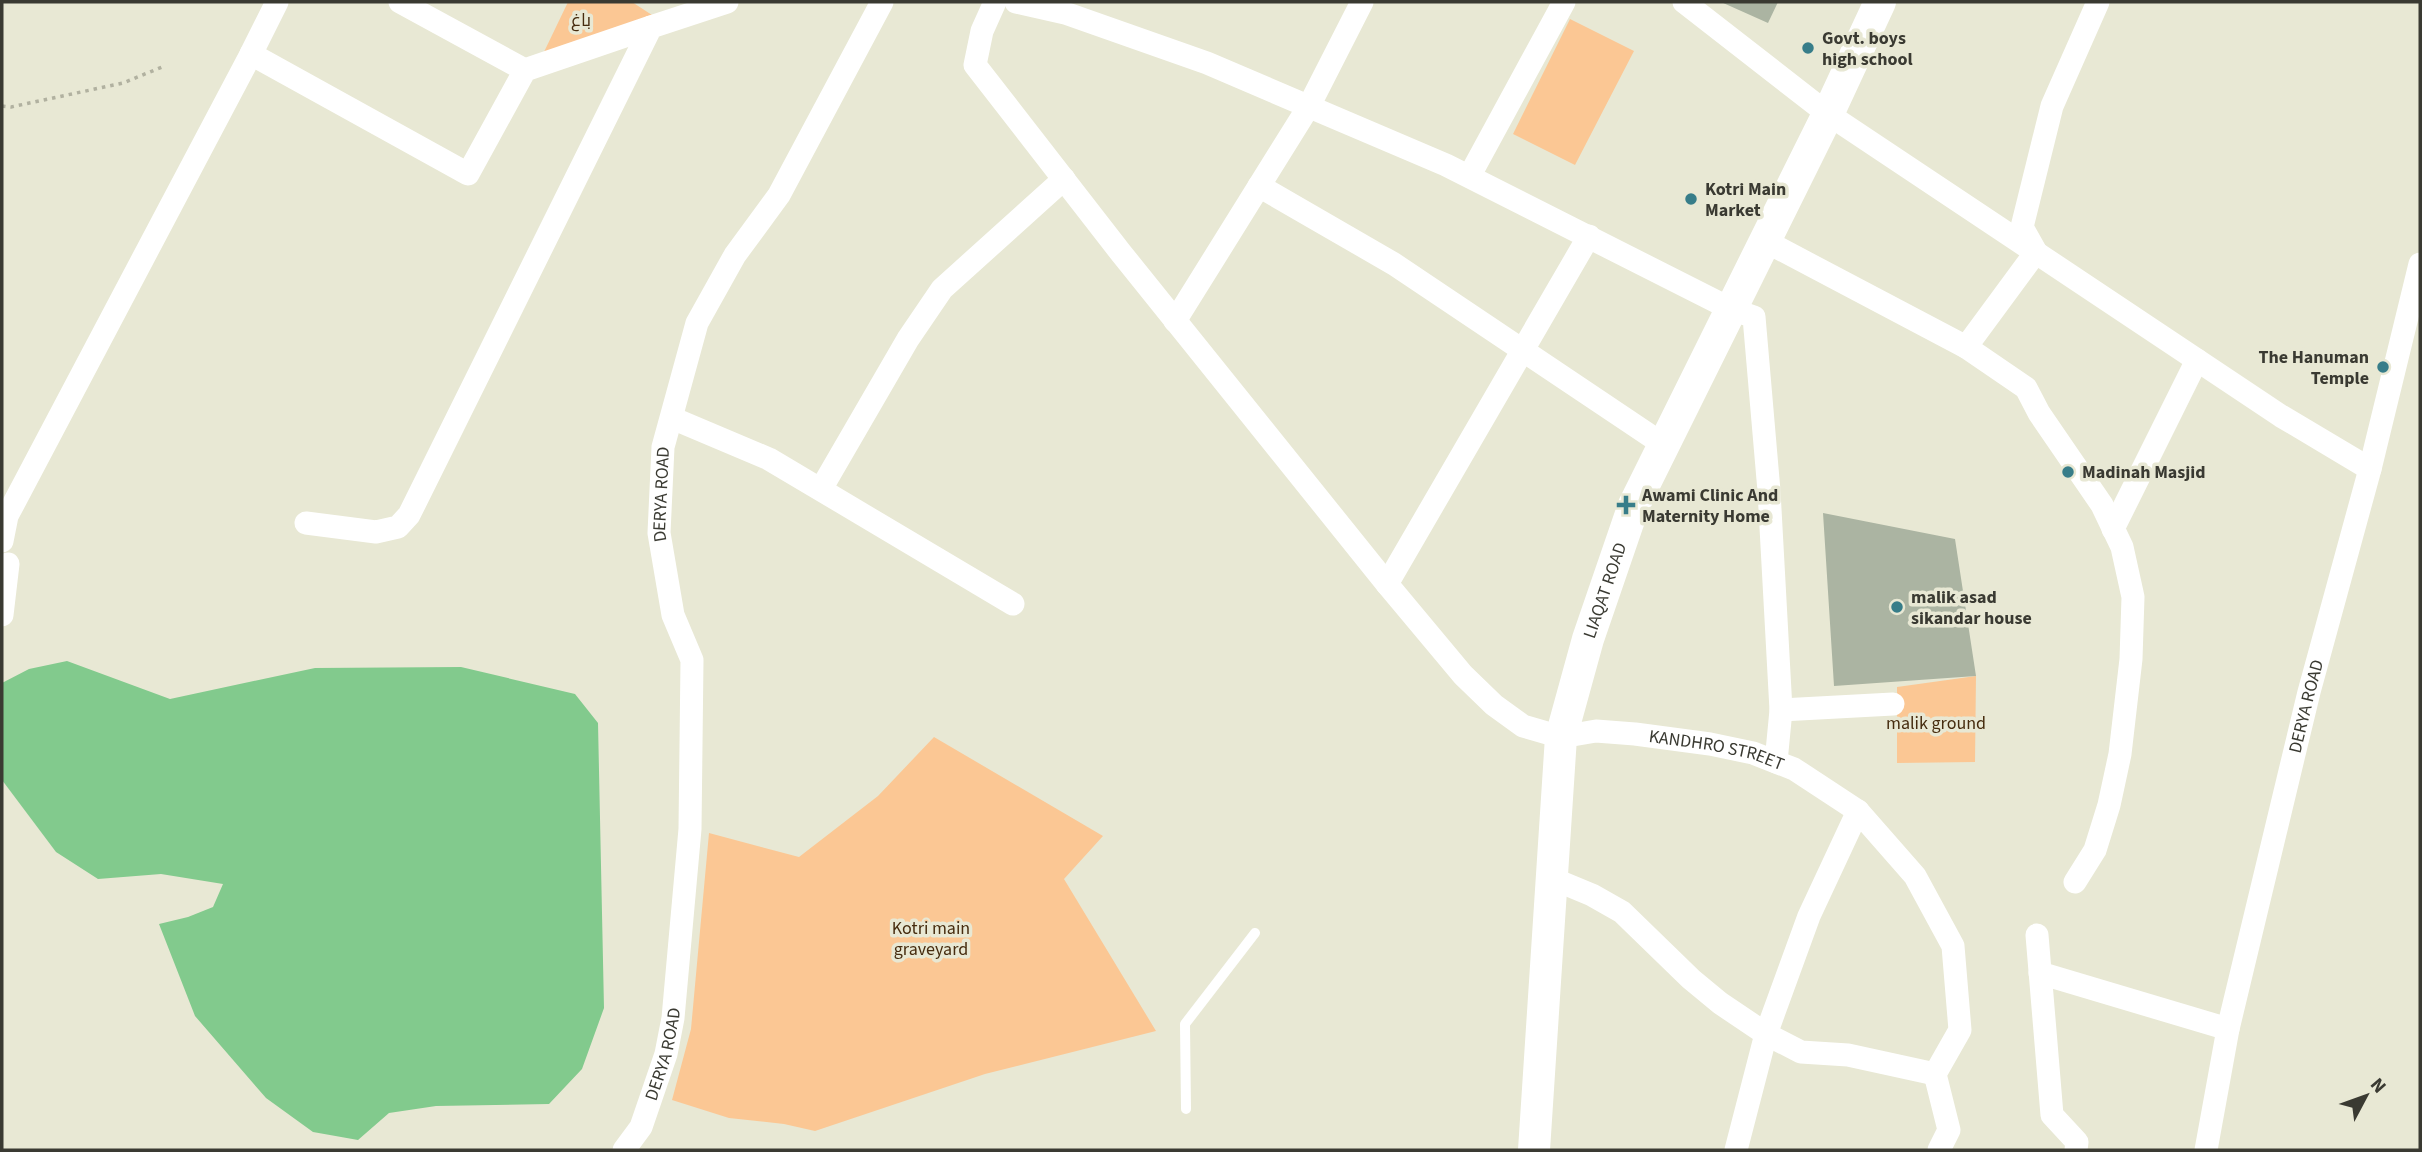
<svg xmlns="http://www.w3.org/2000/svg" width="2422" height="1152" font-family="'Source Sans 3',Cairo,sans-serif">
	<rect width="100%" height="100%" fill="#e8e8d4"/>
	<path fill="#fbc794" d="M568,2H632L652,15L543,54Z
		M1570,19L1634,51L1575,165L1513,134Z
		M1976,676L1975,762L1897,763V687Z
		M934,737L1103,836L1064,879L1156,1031L985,1074L815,1131L784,1124L729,1118L672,1100L691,1029L709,833L799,857L878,796Z"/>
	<path fill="#82ca8d" d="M67,661L170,699L315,668L461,667L575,694L598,723L604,1008L582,1069L549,1104L436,1106L389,1113L358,1140L313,1132L266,1098L195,1016L159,924L188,917L213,907L223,884L161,874L98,879L56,852L2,780V683L29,669Z"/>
	<path fill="#abb4a2" d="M1721,2H1778L1768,23Z
		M1823,513L1955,539L1976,676L1834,686Z"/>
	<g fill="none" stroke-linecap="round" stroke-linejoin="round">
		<path stroke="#b1b1a0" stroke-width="3.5" stroke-dasharray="3.5 5" stroke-linecap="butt" d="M2,106L11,107L123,83L162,67"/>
		<path stroke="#fff" stroke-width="10" d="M1186,1109L1185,1024L1255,933"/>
		<g stroke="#fff" stroke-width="23">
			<path d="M277,2L251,54L468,174L525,70L651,27"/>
			<path d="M400,2L525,70"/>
			<path id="s1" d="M995,2L982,31L975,65L1121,253L1387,584L1463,675L1494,705L1523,726L1561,737L1596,731L1635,734L1710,744L1753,753L1794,769L1858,811L1915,876L1953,946L1960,1030L1935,1074L1949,1130L1939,1150"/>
			<path d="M1016,2L1065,13L1207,63L1446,165L1731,309L1754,317L1769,491L1781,710L1776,762"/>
			<path d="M1684,2L1828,114L2281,416L2370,469"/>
			<path d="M1470,175L1564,2"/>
			<path d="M1259,186L1394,264L1664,445"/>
			<path d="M1765,241L1966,347L2036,252L2022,227L2052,106L2098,2"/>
			<path d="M1175,321L1309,106L1362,2"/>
			<path d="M1966,347L2026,388L2039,413L2102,505L2122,547L2133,597L2131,659L2120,754L2109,805L2095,850L2075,882"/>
			<path d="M672,418L769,459L1013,604"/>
			<path d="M821,489L908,339L942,289L1064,179"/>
			<path d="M306,523L376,532L398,527L409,515L651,27L727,2"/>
			<path d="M2113,529L2197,360"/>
			<path d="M2,541L7,516L251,54"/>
			<path d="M1387,584L1589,236"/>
			<path d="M2,615L8,564"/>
			<path d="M1781,710L1893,704"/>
			<path d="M1551,878L1592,895L1622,912L1691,979L1720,1003L1766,1034L1801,1052L1848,1055L1935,1074"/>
			<path d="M2037,935L2052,1115L2077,1142L2076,1150"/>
			<path d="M2040,973L2228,1029"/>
			<path id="s2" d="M624,1150L641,1127L666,1054L673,1018L690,829L692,660L673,615L659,533L663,447L697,323L735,255L779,195L882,2"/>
			<path d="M1736,1150L1766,1034L1809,916L1858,811"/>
			<path id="s3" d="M2206,1150L2228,1029L2309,692L2370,469L2420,264"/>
		</g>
		<path stroke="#fff" stroke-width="32" id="s4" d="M1534,1150L1561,737L1588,639L1634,505L1828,114L1880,2"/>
	</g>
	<g fill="#377d89" stroke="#e8e8d4" stroke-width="2.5">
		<circle cx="1808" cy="48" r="7"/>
		<circle cx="1691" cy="199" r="7"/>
		<circle cx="2383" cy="367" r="7"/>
		<circle cx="2068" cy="472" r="7"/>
		<path d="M1622.5 494.5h7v7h7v7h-7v7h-7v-7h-7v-7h7z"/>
		<circle cx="1897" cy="607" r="7"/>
	</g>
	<g text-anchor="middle" stroke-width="7" stroke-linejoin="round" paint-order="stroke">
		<g font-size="18" fill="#462c0f" stroke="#e8e8d4">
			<text x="581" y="26">باغ</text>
			<text x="1936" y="729">malik ground</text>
			<text x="931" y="934">Kotri main<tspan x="931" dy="21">graveyard</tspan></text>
		</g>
		<g font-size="18" font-weight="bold" fill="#3a3a32" stroke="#e8e8d4" text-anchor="start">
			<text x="1822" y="44">Govt. boys<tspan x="1822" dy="21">high school</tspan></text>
			<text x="1705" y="195">Kotri Main<tspan x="1705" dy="21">Market</tspan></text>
			<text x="2369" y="363" text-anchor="end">The Hanuman<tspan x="2369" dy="21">Temple</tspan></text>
			<text x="2082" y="478">Madinah Masjid</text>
			<text x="1642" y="501">Awami Clinic And<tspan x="1642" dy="21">Maternity Home</tspan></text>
			<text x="1911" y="603">malik asad<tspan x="1911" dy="21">sikandar house</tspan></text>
		</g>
		<g font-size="18" fill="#3a3a32" stroke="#e8e8d4">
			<text dy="6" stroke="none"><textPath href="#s2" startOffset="672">DERYA ROAD</textPath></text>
			<text dy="6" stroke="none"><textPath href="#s4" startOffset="567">LIAQAT ROAD</textPath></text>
			<text dy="6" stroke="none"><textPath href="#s3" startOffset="455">DERYA ROAD</textPath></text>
			<text dy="6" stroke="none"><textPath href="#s1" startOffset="1124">KANDHRO STREET</textPath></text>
			<text dy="6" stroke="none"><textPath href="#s2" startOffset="105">DERYA ROAD</textPath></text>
		</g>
	</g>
	<rect width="2422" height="1152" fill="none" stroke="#3a3a32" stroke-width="7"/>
	<g transform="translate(2366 1096) rotate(49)" stroke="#e8e8d4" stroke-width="5" paint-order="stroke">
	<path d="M0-5L12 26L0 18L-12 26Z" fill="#3a3a32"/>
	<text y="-10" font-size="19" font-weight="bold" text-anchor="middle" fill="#3a3a32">N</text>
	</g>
</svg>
